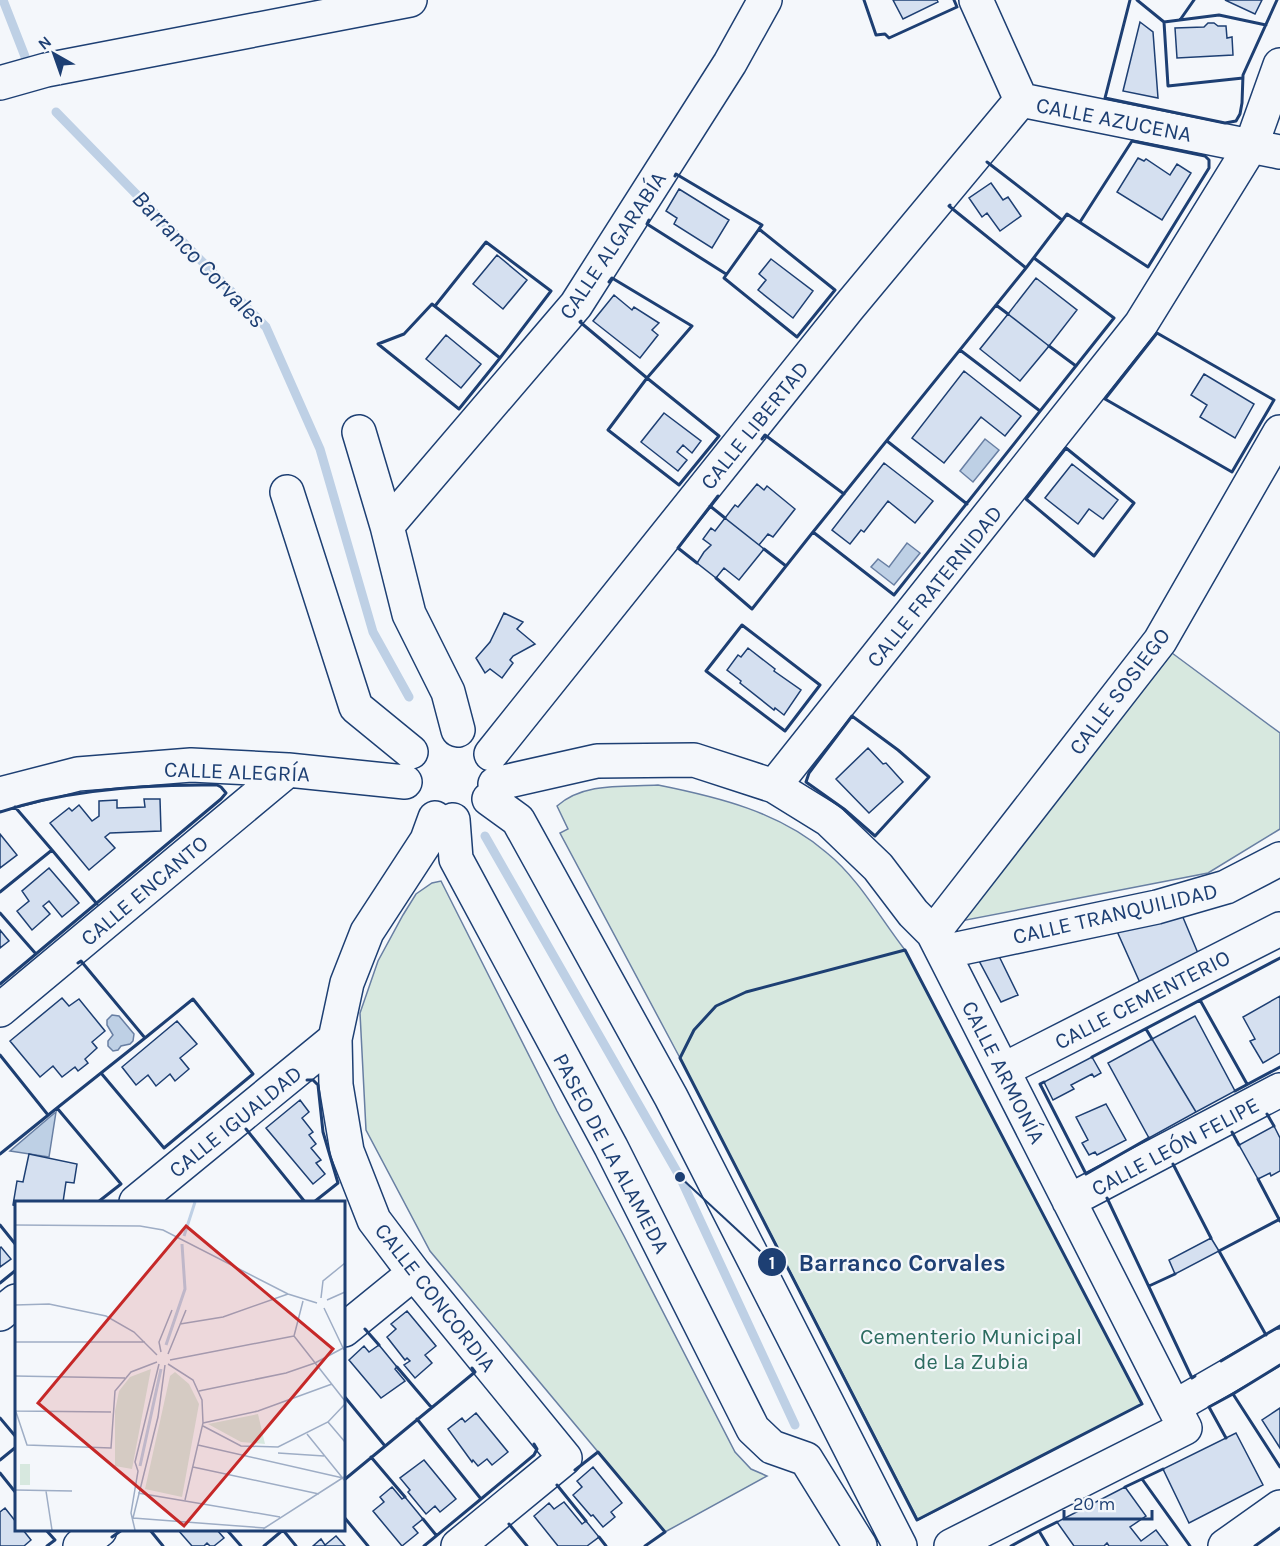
<svg xmlns="http://www.w3.org/2000/svg" width="1280" height="1546" font-family="Karla,sans-serif">
	<rect width="100%" height="100%" fill="#f4f7fb"/>
	<path fill="#d7e8df" stroke="#687fa3" stroke-width="1.5" d="M1172,653L1280,733V829L1208,873L961,921Z
		M658,785C718,797 780,812 827,853C859,879 880,918 905,950L1142,1404L918,1520L680,1058L560,833L568,829L557,806C584,782 624,787 658,785Z
		M441,881L557,1111L624,1236L735,1452L751,1469L767,1476L665,1532L430,1251L366,1130L360,1013L378,961L403,915L416,894L432,883Z"/>
	<path fill="#bed0e5" stroke="#687fa3" stroke-width="1.5" d="M985,439L999,450L973,482L960,471Z
		M907,543L920,553L894,585L871,567L878,559L889,567Z
		M112,1015L119,1016L134,1034L133,1041L130,1044L121,1046L118,1050L113,1051L108,1046V1041L113,1035L107,1025V1020Z
		M56,1112L49,1157L10,1151L51,1116Z"/>
	<g fill="none" stroke-linecap="round" stroke-linejoin="round">
		<path stroke="#bed0e5" stroke-width="9" d="M3,0L26,59
			M56,112L266,327L320,449L373,632L409,697
			M485,836L680,1177L795,1425"/>
	</g>
	<path fill="#d5e0f0" stroke="#1d3f73" stroke-width="1.5" d="M893,0H937L938,2L903,19Z
		M1225,0H1262L1255,14Z
		M1140,22L1153,32L1158,98L1123,91Z
		M1208,23H1214L1218,26H1226L1227,38L1232,37L1233,55L1177,58L1175,28L1204,27Z
		M1138,158L1144,161L1146,159L1170,175L1177,164L1191,173L1162,220L1117,192Z
		M991,183L1003,200L1008,197L1021,216L1000,231L987,213L982,217L969,198Z
		M679,189L729,220L712,248L674,224L677,218L666,211Z
		M497,255L527,280L503,309L473,284Z
		M771,259L813,291L793,318L758,290L766,280L759,274Z
		M1036,278L1077,310L1049,346L1008,314Z
		M614,295L632,310L634,307L659,323L652,330L658,335L640,358L593,321Z
		M1008,314L1049,346L1020,381L980,349Z
		M446,335L481,364L461,388L426,359Z
		M964,371L1021,416L1005,436L981,417L944,463L912,438Z
		M1204,374L1254,404L1235,438L1200,417L1207,405L1191,395Z
		M664,413L701,441L692,453L683,445L677,452L687,460L678,471L641,442Z
		M884,463L933,501L915,523L888,501L864,532L861,530L850,544L832,530Z
		M1072,464L1118,500L1103,519L1089,509L1078,524L1045,498Z
		M757,484L764,490L767,486L795,509L773,537L768,534L759,545L725,518L735,505L738,507Z
		M725,518L764,549L739,580L724,568L716,578L697,563L704,552L711,545L703,539L711,528L715,531Z
		M504,613L523,622L517,629L535,644L513,656L510,660L513,663L502,678L490,669L485,673L476,658L490,642Z
		M748,648L775,669L774,671L801,690L784,715L775,708L774,710L740,683L741,681L727,670L738,655L741,657Z
		M868,748L883,764L886,763L903,782L869,813L836,779Z
		M144,799H160L161,831L110,833L105,837L115,848L89,870L50,823L69,808L72,811L79,805L92,821L99,816V801L117,800V808L145,807Z
		M0,834L17,855L0,868Z
		M49,868L79,903L62,917L49,901L43,906L50,914L32,930L17,911L29,901L22,891Z
		M1182,915L1200,958L1141,985L1116,929Z
		M0,930L9,941L0,948Z
		M995,948L1018,995L1001,1002L977,957Z
		M1280,996V1053L1263,1063L1250,1041L1255,1039L1243,1017Z
		M62,998L69,1006L79,999L105,1031L92,1042L97,1048L85,1059L88,1063L78,1071L75,1067L62,1077L53,1066L40,1077L10,1041Z
		M1195,1016L1235,1091L1196,1112L1152,1039Z
		M177,1021L197,1044L180,1058L189,1069L175,1081L170,1074L156,1086L148,1075L136,1085L122,1067Z
		M1152,1039L1196,1112L1149,1138L1108,1063Z
		M1092,1057L1101,1073L1094,1077L1092,1074L1071,1085L1074,1089L1053,1100L1044,1082Z
		M300,1100L309,1112L302,1118L313,1132L309,1135L316,1144L311,1148L321,1160L316,1163L325,1174L313,1184L266,1128Z
		M1106,1104L1126,1140L1097,1155L1095,1152L1089,1155L1082,1143L1088,1140L1076,1117Z
		M1274,1126L1280,1138V1171L1271,1176L1270,1173L1258,1179L1239,1145Z
		M29,1154L77,1164L74,1183L66,1182L63,1202H16V1206L13,1205L17,1181L23,1182Z
		M1211,1238L1219,1251L1175,1274L1169,1260Z
		M1,1247L11,1259L0,1267V1248Z
		M407,1311L436,1346L425,1355L432,1363L415,1378L404,1365L410,1361L407,1358L405,1360L387,1337L396,1329L391,1324Z
		M379,1345L397,1367L395,1369L405,1381L381,1398L349,1360L364,1346L369,1352Z
		M1280,1408V1448L1262,1420Z
		M476,1413L508,1452L492,1465L487,1459L478,1466L473,1460L472,1462L448,1429L462,1418L465,1422Z
		M1236,1433L1263,1485L1189,1523L1163,1469Z
		M424,1460L456,1499L440,1512L435,1506L426,1514L408,1492L410,1490L400,1478Z
		M593,1467L622,1503L611,1512L615,1517L603,1527L593,1515L591,1516L573,1495L582,1487L577,1481Z
		M392,1487L402,1499L405,1497L423,1519L413,1527L418,1533L402,1546L373,1511L384,1502L380,1497Z
		M1125,1487L1146,1516L1130,1527L1141,1541L1156,1530L1168,1546H1109L1107,1543L1104,1546H1074L1057,1522Z
		M564,1502L582,1524L586,1521L599,1537L587,1546H558L534,1516L549,1503L554,1509Z
		M5,1508L16,1522V1530H23L31,1540L24,1546H0V1512Z
		M178,1530H217L224,1538L214,1546H210L207,1543L204,1546H192Z
		M336,1536L345,1546H313L321,1539L325,1545Z"/>
	<g fill="none" stroke-linecap="round" stroke-linejoin="round">
		<g stroke="#1d3f73" stroke-width="36">
			<path id="minor" d="M976,0L1021,100
				M0,83L46,70L410,0
				M1021,100L1280,152
				M359,432L387,526L409,614L448,692L458,730
				M287,492L356,707L411,752
				M387,526L576,305L730,63L765,0
				M491,754L848,308L1021,100
				M495,784L597,761L694,760L774,786L829,820L878,867L913,913L933,933L1174,1407
				M774,786L1141,324L1251,146L1280,65
				M0,794L78,774L191,765L288,770L405,782
				M489,799L518,820L671,1097L900,1546
				M435,818L427,840L367,932L347,983L335,1039L336,1085L347,1151L374,1220L414,1273L565,1458L458,1546
				M453,820L456,859L611,1147L753,1429L772,1447L806,1459L860,1546
				M933,933L1160,641L1280,432
				M943,952L1157,907L1226,887L1280,859
				M0,1010L288,770
				M1003,1070L1280,929
				M1069,1201L1280,1090
				M136,1202L335,1039
				M0,1314L16,1301
				M344,1330L414,1273
				M80,1546L100,1530
				M951,1546L1185,1428L1174,1407L1280,1346
				M1225,1546L1280,1507"/>
		</g>
		<use href="#minor" stroke="#f4f7fb" stroke-width="33"/>
		<path stroke="#1d3f73" stroke-width="3" d="M864,0L876,35L885,34L889,38L957,7L954,0
			M1130,0L1105,98L1225,123L1236,121L1240,114L1242,103L1243,75L1277,0
			M1137,0L1164,22L1168,86L1243,78
			M1180,20L1194,0
			M1164,22L1219,15L1266,25
			M987,162L1062,220
			M675,176L676,174L762,225L759,229
			M950,205L949,206L1026,268L1067,214L1148,267L1209,168V160L1205,156L1132,141L1080,222
			M649,220L647,224L726,274
			M759,229L835,290L797,337L724,278Z
			M1026,268L813,532L894,595L1114,318L1034,258
			M609,282L612,278L692,326L647,378L608,430L679,485L719,436L647,378
			M432,304L500,358L459,409L378,344L404,334Z
			M996,305L1008,314
			M435,306L486,242L551,291L500,358
			M581,321L580,322L647,378
			M1157,333L1274,400L1232,472L1105,399Z
			M1049,346L1076,366
			M960,350L1040,411
			M762,439L765,435L844,494
			M887,441L967,504
			M1066,448L1134,503L1094,556L1026,499Z
			M710,506L725,518
			M764,549L786,566
			M697,563L678,548L718,496
			M716,578L752,609L813,532
			M742,625L820,685L785,731L706,671Z
			M852,716L898,750L929,777L875,836L844,809L806,782L809,773Z
			M0,812C68,789 145,784 217,785L221,787L226,793L221,799L0,984
			M52,850L97,904
			M0,892L52,850L15,807
			M0,913L36,954
			M905,950L1142,1404L917,1520L680,1058L694,1030L716,1006L746,992Z
			M1200,1000L1247,1084
			M1146,1029L1152,1039
			M0,1055L48,1115
			M1092,1057L1280,958
			M101,1073L164,1148L253,1074L193,999L145,1038
			M307,1080H313L318,1085L323,1132L338,1183L314,1202
			M1044,1082L1040,1084L1086,1174L1149,1138
			M1235,1091L1280,1067
			M57,1108L145,1038L81,961L78,963
			M1267,1114L1274,1126
			M246,1129L305,1202
			M1232,1132L1239,1145
			M0,1154L57,1108L121,1184L98,1202
			M1173,1164L1211,1238
			M1258,1179L1280,1221
			M1107,1198L1192,1378L1195,1376
			M0,1225L16,1245
			M0,1283L16,1270
			M1149,1286L1175,1274
			M365,1329L379,1345
			M1266,1335L1219,1251L1280,1219
			M1221,1361L1280,1326
			M397,1367L431,1407
			M1233,1394L1280,1365
			M344,1396L385,1446
			M0,1418L16,1437
			M417,1419L481,1499L534,1455L537,1449L534,1444
			M1226,1438L1209,1407L1233,1394L1280,1467
			M371,1457L405,1497
			M0,1460L16,1447
			M575,1470L598,1452L665,1532L645,1546
			M0,1473L16,1493
			M1142,1479L1190,1546
			M344,1480L475,1372L472,1368
			M557,1485L586,1521
			M1125,1487L1163,1469
			M344,1517L368,1546
			M423,1519L436,1535
			M509,1524L527,1546
			M46,1530L55,1540L47,1546
			M150,1530L163,1546
			M227,1530L241,1546
			M283,1530L296,1546
			M1039,1531L1057,1522
			M112,1537L122,1530
			M599,1537L606,1546
			M264,1546L283,1530
			M424,1546L481,1499
			M1011,1546L1039,1531L1048,1546
			M1255,1546L1280,1528"/>
	</g>
	<g text-anchor="middle" stroke-width="4.5" stroke-linejoin="round" paint-order="stroke">
		<g font-size="22" fill="#1d3f73" stroke="#f4f7fb">
			<text transform="translate(1114 119) rotate(11)" y="8">CALLE AZUCENA</text>
			<text transform="translate(612 245) rotate(-56)" y="8">CALLE ALGARABÍA</text>
			<text transform="translate(754 425) rotate(-51)" y="8">CALLE LIBERTAD</text>
			<text transform="translate(934 586) rotate(-51)" y="8">CALLE FRATERNIDAD</text>
			<text transform="translate(1119 691) rotate(-53)" y="8">CALLE SOSIEGO</text>
			<text transform="translate(237 771) rotate(2)" y="8">CALLE ALEGRÍA</text>
			<text transform="translate(144 890) rotate(-40)" y="8">CALLE ENCANTO</text>
			<text transform="translate(1115 913) rotate(-13)" y="8">CALLE TRANQUILIDAD</text>
			<text transform="translate(1142 999) rotate(-27)" y="8">CALLE CEMENTERIO</text>
			<text transform="translate(1004 1072) rotate(63)" y="8">CALLE ARMONÍA</text>
			<text transform="translate(235 1121) rotate(-39)" y="8">CALLE IGUALDAD</text>
			<text transform="translate(1175 1146) rotate(-28)" y="8">CALLE LEÓN FELIPE</text>
			<text transform="translate(612 1153) rotate(62)" y="8">PASEO DE LA ALAMEDA</text>
			<text transform="translate(436 1297) rotate(52)" y="8">CALLE CONCORDIA</text>
		</g>
		<g font-size="22" fill="#2c6c60" stroke="#f4f7fb">
			<text x="971" y="1344">Cementerio Municipal<tspan x="971" dy="25">de La Zubia</tspan></text>
		</g>
		<g font-size="24" font-style="italic" fill="#1d3f73" stroke="#f4f7fb">
			<text transform="translate(199 259) rotate(46)" y="8">Barranco Corvales</text>
		</g>
	</g>
	<g transform="translate(15 1201)">
		<rect width="330" height="330" fill="#f4f7fb"/>
		<path d="M136,168L117,268L100,265V210L104,190L115,176ZM160,171L174,183L184,203L167,296L130,288L155,175ZM243,213L250,243L226,241L193,223ZM5,263H15V284H5Z" fill="#d7e8df"/>
		<path fill="none" stroke="#bed0e5" stroke-width="3" d="M169,35L180,1M151,144L170,88L167,43M125,265L146,168"/>
		<path fill="none" stroke="#9eadc5" stroke-width="1.5" d="M0,24L125,25L148,29L273,93L302,102M306,97L308,80L330,62M312,99L330,91M0,104L34,103L91,115L119,131L142,154M309,107L329,149M165,123L208,116L273,93M279,135L330,200M279,135L288,100M0,141H130M146,151L144,141L157,109M153,153L171,109M155,159L279,135M153,163L178,179L187,199L188,222L170,299M0,175L110,177M184,190L271,172L300,162L330,146M0,208L12,244L96,247L100,190L116,171L142,161M0,210L96,211M313,221L330,241M188,222L243,210L317,183M188,225L226,245L263,246L313,221L330,203M292,233L330,280M183,244L328,277M263,252L309,255M178,266L304,293M0,289L57,290M31,290L37,329M123,292L265,316M118,317L143,216L150,164M118,317L250,327M248,328L329,276M120,329L116,312L123,270L120,261L144,163"/>
		<path fill="#c62828" fill-opacity="0.15" stroke="#c62828" stroke-width="3" d="M171,25L318,148L169,325L23,202Z"/>
		<rect width="330" height="330" fill="none" stroke="#1d3f73" stroke-width="3"/>
	</g>
	<path fill="none" stroke="#1d3f73" stroke-width="2" d="M680 1177L772 1262"/>
	<g fill="#1d3f73" stroke="#f4f7fb" stroke-width="2">
		<circle cx="680" cy="1177" r="6"/>
		<circle cx="772" cy="1262" r="15"/>
	</g>
	<g font-size="18" text-anchor="middle" font-weight="bold" fill="#fff">
		<text x="772" y="1269">1</text>
	</g>
	<g font-size="24" text-anchor="middle" font-weight="bold" fill="#1d3f73" stroke="#f4f7fb" stroke-width="4.5" stroke-linejoin="round" paint-order="stroke">
		<text x="902" y="1271">Barranco Corvales</text>
	</g>
	<g transform="translate(54 54) rotate(320)" stroke="#f4f7fb" stroke-width="4.5" paint-order="stroke">
	<path d="M0-4.5L10 22L0 15L-10 22Z" fill="#1d3f73"/>
	<text y="-9" font-size="16" font-weight="bold" text-anchor="middle" fill="#1d3f73">N</text>
	</g>
	<path d="M1064 1510v9h88v-9" fill="none" stroke="#1d3f73" stroke-width="3"/>
	<text x="1073" y="1510" font-size="18" fill="#1d3f73" stroke="#f4f7fb" stroke-width="4.5" paint-order="stroke">20 m</text>
</svg>
